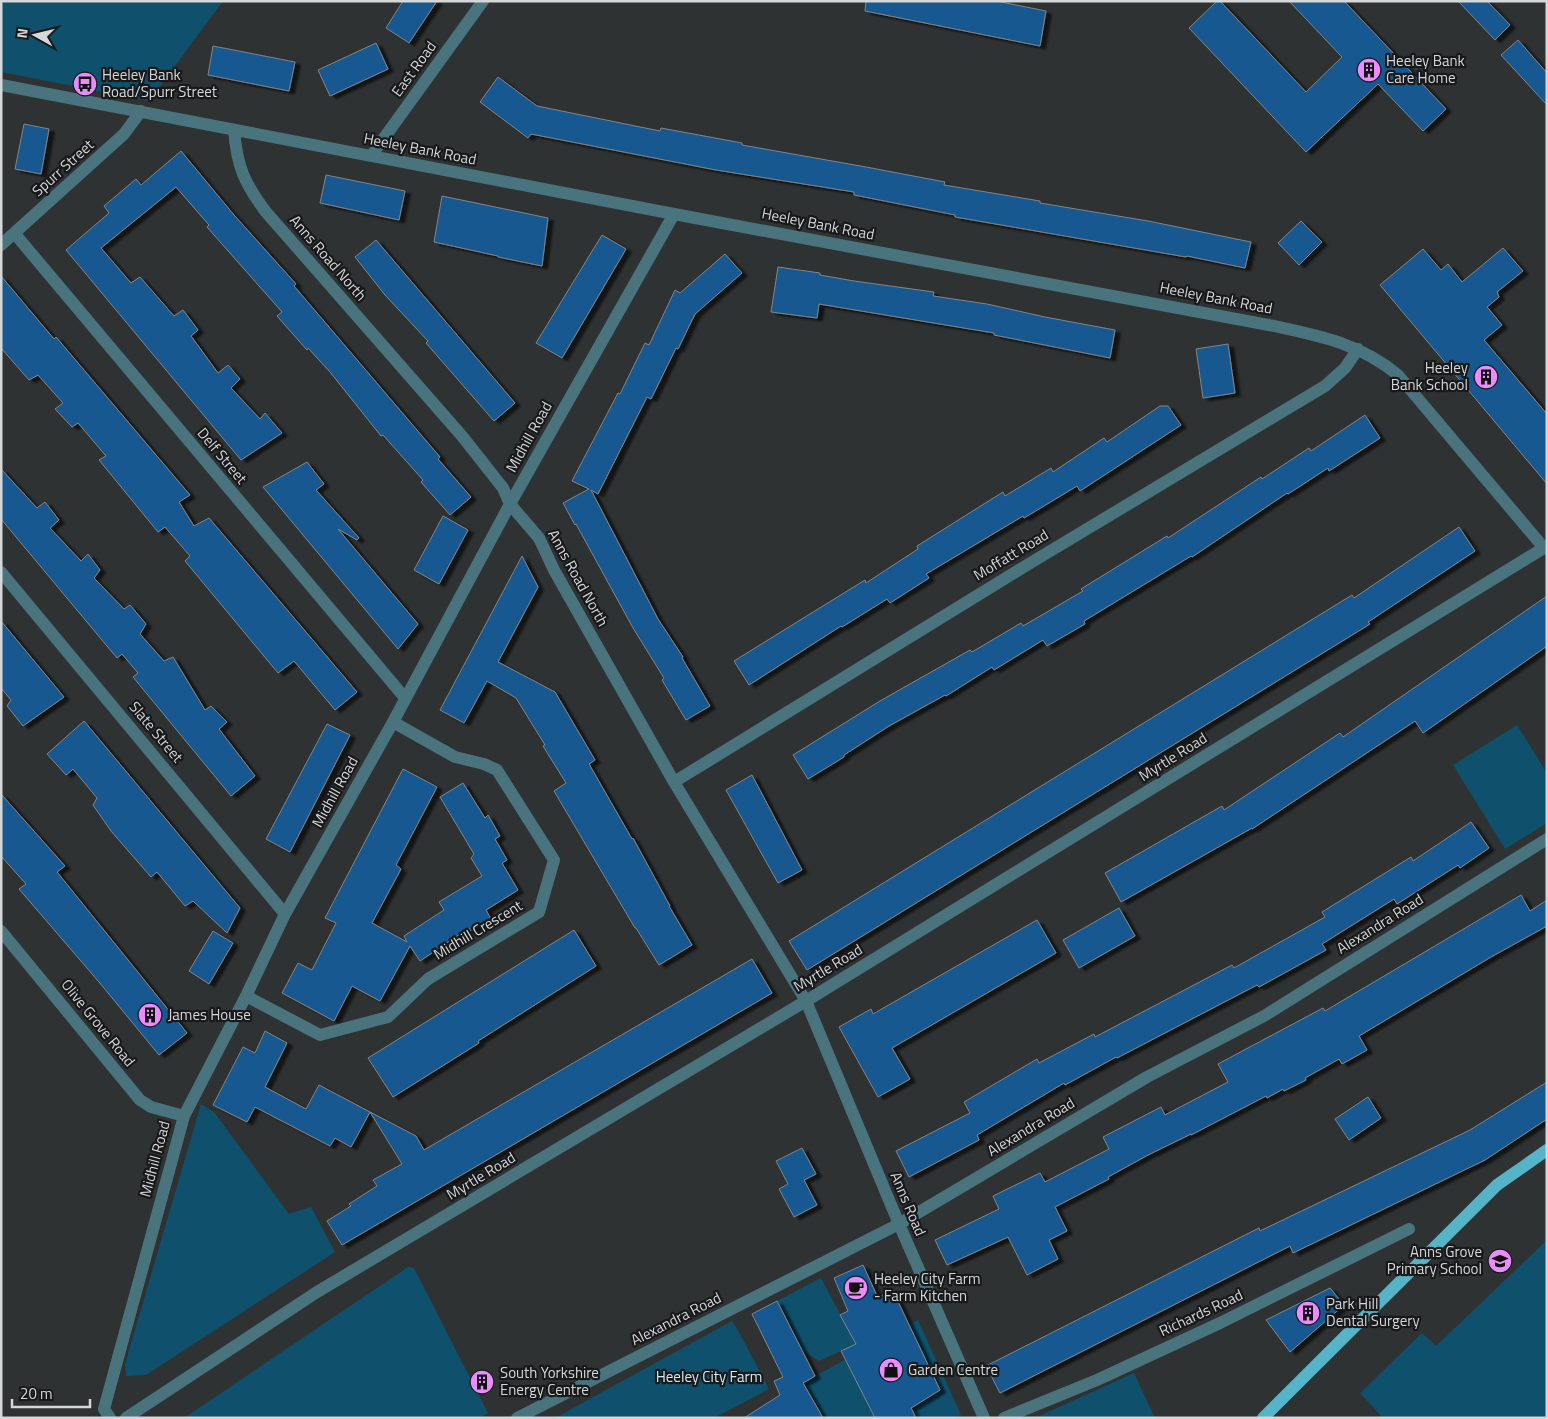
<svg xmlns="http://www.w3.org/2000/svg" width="1548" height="1419" font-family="'Titillium Web',sans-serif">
	<defs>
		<filter id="shadow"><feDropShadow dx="5.5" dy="3" stdDeviation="1" flood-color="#0009"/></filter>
	</defs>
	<rect width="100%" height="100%" fill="#2f3233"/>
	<path fill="#0f516c" d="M1,1H223L149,101L1,72Z
		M1517,725L1547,773V823L1505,849L1453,765Z
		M201,1104L214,1112L289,1214L311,1207L335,1252L146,1375L126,1376L125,1364Z
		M1547,1240V1418H1383L1360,1393L1422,1333L1436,1346Z
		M408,1267L414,1268L488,1413L479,1418H184Z
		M821,1278L856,1344L819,1361L802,1350L777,1301Z
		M918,1320L961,1415L955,1418H916L911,1409L896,1418H802L786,1392Z
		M732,1321L739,1332L769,1389L714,1418H555Z
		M1134,1373L1155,1418H1035Z"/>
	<path fill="#16588f" stroke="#838587" filter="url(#shadow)" d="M403,1H437L409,43L386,28Z
		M866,1H996L1046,11L1040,46L865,11Z
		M1217,1H1220L1306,92L1342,57L1289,1H1344L1446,109L1423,131L1378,84L1306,152L1189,28Z
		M1458,1H1487L1510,25L1495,40Z
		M1518,40L1547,73V105L1501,55Z
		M376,43L388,69L330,96L318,70Z
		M213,46L295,62L289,91L208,75Z
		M498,77L537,106L660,131L661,128L742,143V145L866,167L945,182L944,185L1040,201V203L1148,221L1251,242L1245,268L1187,256L1186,257L955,217V215L854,195V192L716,170L531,134L528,138L480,102Z
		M24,124L49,129L41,174L15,169Z
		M181,151L234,215L296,284L294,286L440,457L438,459L471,497L450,515L421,482L423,480L383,435L381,436L330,372L308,348L307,350L277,316L282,312L207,227L209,225L176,187L101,248L131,283L140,277L174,316L183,310L198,330L191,336L218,373L228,365L240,379L231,388L260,419L265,413L282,433L241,460L66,250L109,213L104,206L136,179L141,185Z
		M326,175L405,191L399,220L320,203Z
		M442,196L548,218L542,266L498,257V256L434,242Z
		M1301,221L1322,242L1299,265L1278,243Z
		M602,235L626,249L562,358L536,343Z
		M376,240L515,403L494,421L426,343L428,341L385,295L355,257Z
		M1503,248L1523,271L1497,292L1499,297L1487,307L1502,325L1484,340L1547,414V484L1380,285L1423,249L1441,270L1448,264L1462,282Z
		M725,254L742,273L695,314L678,349L676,348L651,399L647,397L598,494L591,490L658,619L683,657L682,658L710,706L686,720L662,680L664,678L633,628L576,524L575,525L563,503L589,489L572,481L618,393L620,394L645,343L649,345L675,290L680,293Z
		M778,267L820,273V275L854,281L934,292L933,296L987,304L1045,317L1115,330L1110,358L994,335V333L819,304L817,318L771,312Z
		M1,276L54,339L56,337L190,495L179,502L194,526L209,518L357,692L335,710L294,661L278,673L185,561L190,556L165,527L158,532L99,460L106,456L78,423L72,427L55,409L63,403L38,375L29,380L1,348Z
		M1228,344L1235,393L1203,398L1196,349Z
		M1160,406H1168L1181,425L1080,491L1077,486L1024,518L1023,516L926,574L929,578L890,603L887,599L842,627L841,626L749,685L734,661L865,580L866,583L918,549L917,546L1003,492L1005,496L1051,468L1053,472L1104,438L1107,442Z
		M1365,415L1380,438L1329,471L1328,468L1288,494L1287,493L1192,557L1191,556L1084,621L1085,624L1047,646L1043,640L994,670L992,667L946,696L945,695L889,726L844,755V757L808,779L793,755L880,701L970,650L972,652L1021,623L1023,626L1083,591L1081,589L1167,536L1168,538L1261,477L1262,479L1309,448L1311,451Z
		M307,462L324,484L316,490L359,538L357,540L338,529L418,624L398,649L263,487Z
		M1,469L37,508L45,502L59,520L50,528L81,561L88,554L100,570L94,578L124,609L130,605L146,624L140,634L164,661L173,657L205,710L211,706L227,722L219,729L255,776L231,796L133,677L138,673L122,654L117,658L1,519Z
		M443,516L468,530L439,584L414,570Z
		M1459,527L1475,551L1368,622L1370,624L807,970L789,941L1352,595L1354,598Z
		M522,556L538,587L498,662L555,692L595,760L589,764L632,839L633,838L670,906H669L692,945L659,965L636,928H635L554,791L566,783L543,746L545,745L516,698L487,681L464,723L440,710Z
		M1547,596V646L1513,670L1423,733L1415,721L1252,829V828L1121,902L1105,873L1222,806L1224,810L1340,733L1343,737Z
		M1,621L64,697L23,726L7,706L11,700L1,688Z
		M84,721L240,908L227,933L193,901L185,906L157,872L151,877L111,831L93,805L97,798L73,769L66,775L47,754Z
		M327,724L350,735L290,852L266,839Z
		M403,769L437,787L396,865L401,869L372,923L407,942L404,936L444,910L439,902L482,876L471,858L474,854L440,797L463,783L485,818L488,815L500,836L495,839L507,860L502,863L518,890L486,910L491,919L470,931L469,928L420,961L410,946L380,1001L352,986L334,1021L282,993L298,963L312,970L336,923L325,918Z
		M752,775L802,870L778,883L726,790Z
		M1,794L65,866L57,872L187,1033L159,1055L99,982L19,889L26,884L1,856Z
		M1471,822L1489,848L1460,868L1458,865L1397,904L1394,899L1322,944L1326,950L1259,987L1257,985L1117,1058L1116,1057L1065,1085L1064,1083L977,1135L979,1140L909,1177L896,1151L970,1113L964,1102L1037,1059L1039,1063L1094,1034L1095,1037L1232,965L1234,968L1325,917L1322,912L1411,857L1413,861Z
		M1521,895L1530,911L1547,900V926L1491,957L1359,1036L1367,1050L1342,1064L1339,1059L1305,1078L1306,1080L1284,1091L1283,1089L1267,1098L1266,1096L1191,1135V1134L1148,1155L1108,1177L1109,1179L1055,1207L1067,1231L1049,1240L1058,1259L1027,1275L1008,1237L947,1265L935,1240L999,1209L993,1196L1040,1173L1045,1182L1109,1149L1103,1137L1161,1107L1165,1115L1228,1082L1218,1064L1323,1008L1325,1011Z
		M1119,908L1135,936L1079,968L1063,940Z
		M1037,920L1056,953L892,1048L910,1079L878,1097L839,1027L871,1009L873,1014Z
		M574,930L596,966L478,1041L479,1043L393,1097L368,1058Z
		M213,931L233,943L209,984L189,971Z
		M752,959L772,993L342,1245L327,1221L351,1206L349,1204L377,1186L373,1180L402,1164L370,1112L416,1136L424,1150Z
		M265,1031L287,1043L265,1087L306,1109L319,1085L370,1112L351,1147L335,1138L330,1146L255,1107L247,1122L213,1105L243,1047L255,1053Z
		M1547,1082V1119L1485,1160L1293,1253L1290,1246L1000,1393L986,1366L1259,1228L1260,1231L1470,1130Z
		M1368,1097L1381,1118L1349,1140L1335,1119Z
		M802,1148L816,1174L804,1180L817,1205L794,1217L779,1189L788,1184L776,1161Z
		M863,1265L878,1298L892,1289L940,1390L911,1408L916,1418H875L841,1351L856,1344L840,1315L848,1311L834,1278Z
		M1330,1288L1344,1305L1290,1352L1266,1320Z
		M777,1301L815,1376L803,1383L823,1418H744L780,1395L774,1381L783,1377L752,1314Z"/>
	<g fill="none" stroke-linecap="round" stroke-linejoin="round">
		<path stroke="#49747d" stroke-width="12" d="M1,85L674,214L1274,326C1321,336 1361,344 1398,375L1544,548L1547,549
			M234,130C237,166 244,183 266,212L462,436L503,488L510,504L539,538L554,570L674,782L806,1001L899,1224L984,1418
			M371,156L483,1
			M15,234L405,698
			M1,245L124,134L141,111
			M1,572L285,914
			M674,782L1027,565L1325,386L1345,368L1358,349
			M1,931L140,1100L151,1107L184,1116
			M246,996L320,1035L388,1017L428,979L539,912L554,860L497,770L484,764L455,757L393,722
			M110,1418L104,1409L184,1116L246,996L285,914L393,722L510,504L674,214
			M126,1418L317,1292L806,1001L1547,546
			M517,1418L899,1224L1147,1077L1264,1016L1547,839
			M1004,1418L1097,1380L1220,1323L1409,1229"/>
		<path stroke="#55b4c8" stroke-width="12" d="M1263,1418L1497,1185L1547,1150"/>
	</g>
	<defs>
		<g id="building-disc" transform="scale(1.25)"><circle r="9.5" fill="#ea8dfc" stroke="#18191a"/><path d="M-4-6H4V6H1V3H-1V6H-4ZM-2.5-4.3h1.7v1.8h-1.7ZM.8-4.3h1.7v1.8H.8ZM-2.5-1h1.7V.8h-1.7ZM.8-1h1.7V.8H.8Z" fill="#111"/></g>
		<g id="bus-disc" transform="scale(1.25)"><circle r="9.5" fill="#ea8dfc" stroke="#18191a"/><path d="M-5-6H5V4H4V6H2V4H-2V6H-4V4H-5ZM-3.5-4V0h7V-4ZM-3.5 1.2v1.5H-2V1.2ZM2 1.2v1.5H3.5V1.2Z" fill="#111"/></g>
		<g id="school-disc" transform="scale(1.25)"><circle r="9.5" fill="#ea8dfc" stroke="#18191a"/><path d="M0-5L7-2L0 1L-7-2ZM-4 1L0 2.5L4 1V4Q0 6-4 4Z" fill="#111"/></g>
		<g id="cafe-disc" transform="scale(1.25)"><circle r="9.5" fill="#ea8dfc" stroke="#18191a"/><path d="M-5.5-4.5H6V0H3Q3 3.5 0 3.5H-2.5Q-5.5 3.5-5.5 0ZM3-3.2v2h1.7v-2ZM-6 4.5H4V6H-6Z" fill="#111"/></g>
		<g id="shop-disc" transform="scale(1.25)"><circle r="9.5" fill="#ea8dfc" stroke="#18191a"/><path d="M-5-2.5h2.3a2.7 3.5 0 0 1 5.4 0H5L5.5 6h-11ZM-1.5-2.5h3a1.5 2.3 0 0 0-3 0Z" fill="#111"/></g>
	</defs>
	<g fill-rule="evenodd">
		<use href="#building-disc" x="1369" y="70"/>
		<use href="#bus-disc" x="85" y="84"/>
		<use href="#building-disc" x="1486" y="377"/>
		<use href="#building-disc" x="150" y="1015"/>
		<use href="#school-disc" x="1500" y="1261"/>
		<use href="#cafe-disc" x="856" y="1288"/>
		<use href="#building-disc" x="1308" y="1313"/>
		<use href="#shop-disc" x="891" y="1370"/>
		<use href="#building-disc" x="482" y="1382"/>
	</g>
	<g text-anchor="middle" stroke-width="4.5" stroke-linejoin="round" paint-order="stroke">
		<g font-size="15" fill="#d6d7d8" stroke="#18191a" text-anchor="start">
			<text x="1386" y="66">Heeley Bank<tspan x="1386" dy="17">Care Home</tspan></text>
			<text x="102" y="80">Heeley Bank<tspan x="102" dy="17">Road/Spurr Street</tspan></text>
			<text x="1468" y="373" text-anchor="end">Heeley<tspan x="1468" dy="17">Bank School</tspan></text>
			<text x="168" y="1020">James House</text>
			<text x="1482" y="1257" text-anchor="end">Anns Grove<tspan x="1482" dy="17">Primary School</tspan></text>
			<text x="874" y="1284">Heeley City Farm<tspan x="874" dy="17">- Farm Kitchen</tspan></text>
			<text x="1326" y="1309">Park Hill<tspan x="1326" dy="17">Dental Surgery</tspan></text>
			<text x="908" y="1375">Garden Centre</text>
			<text x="500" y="1378">South Yorkshire<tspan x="500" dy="17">Energy Centre</tspan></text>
		</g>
		<g font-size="15" fill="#d6d7d8" stroke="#18191a">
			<text transform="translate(414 69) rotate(-54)" y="5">East Road</text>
			<text transform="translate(420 149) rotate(11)" y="5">Heeley Bank Road</text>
			<text transform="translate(63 168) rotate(-42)" y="5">Spurr Street</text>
			<text transform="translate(818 224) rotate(11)" y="5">Heeley Bank Road</text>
			<text transform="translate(328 258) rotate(49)" y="5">Anns Road North</text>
			<text transform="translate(1216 298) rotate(11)" y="5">Heeley Bank Road</text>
			<text transform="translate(529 437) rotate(-61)" y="5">Midhill Road</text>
			<text transform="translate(222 456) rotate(50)" y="5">Delf Street</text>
			<text transform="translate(1011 555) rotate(-31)" y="5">Moffatt Road</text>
			<text transform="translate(578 578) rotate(61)" y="5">Anns Road North</text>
			<text transform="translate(156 732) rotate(50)" y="5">Slate Street</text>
			<text transform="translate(1173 757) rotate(-32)" y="5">Myrtle Road</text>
			<text transform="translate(335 792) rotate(-61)" y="5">Midhill Road</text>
			<text transform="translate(1380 924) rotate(-32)" y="5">Alexandra Road</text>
			<text transform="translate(478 930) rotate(-31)" y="5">Midhill Crescent</text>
			<text transform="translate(828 968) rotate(-31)" y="5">Myrtle Road</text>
			<text transform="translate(98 1023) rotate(51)" y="5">Olive Grove Road</text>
			<text transform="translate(1031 1127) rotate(-31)" y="5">Alexandra Road</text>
			<text transform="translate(155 1159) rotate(-75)" y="5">Midhill Road</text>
			<text transform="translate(481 1176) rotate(-31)" y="5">Myrtle Road</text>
			<text transform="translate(908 1204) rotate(67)" y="5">Anns Road</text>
			<text transform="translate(1201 1313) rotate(-25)" y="5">Richards Road</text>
			<text transform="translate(676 1319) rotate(-27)" y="5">Alexandra Road</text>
		</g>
		<g font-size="15" fill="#d2e8f4" stroke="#18191a">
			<text x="709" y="1382">Heeley City Farm</text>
		</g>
	</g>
	<rect width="1548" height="1419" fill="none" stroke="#d6d7d8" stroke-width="5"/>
	<g transform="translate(35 35) rotate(278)" stroke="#18191a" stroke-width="4" paint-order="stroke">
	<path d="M0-4L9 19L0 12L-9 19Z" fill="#d6d7d8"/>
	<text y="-8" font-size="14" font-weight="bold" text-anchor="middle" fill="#d6d7d8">N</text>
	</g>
	<path d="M12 1399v8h78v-8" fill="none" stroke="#d6d7d8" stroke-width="2.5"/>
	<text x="20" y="1399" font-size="15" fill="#d6d7d8" stroke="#18191a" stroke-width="4" paint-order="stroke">20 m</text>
</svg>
